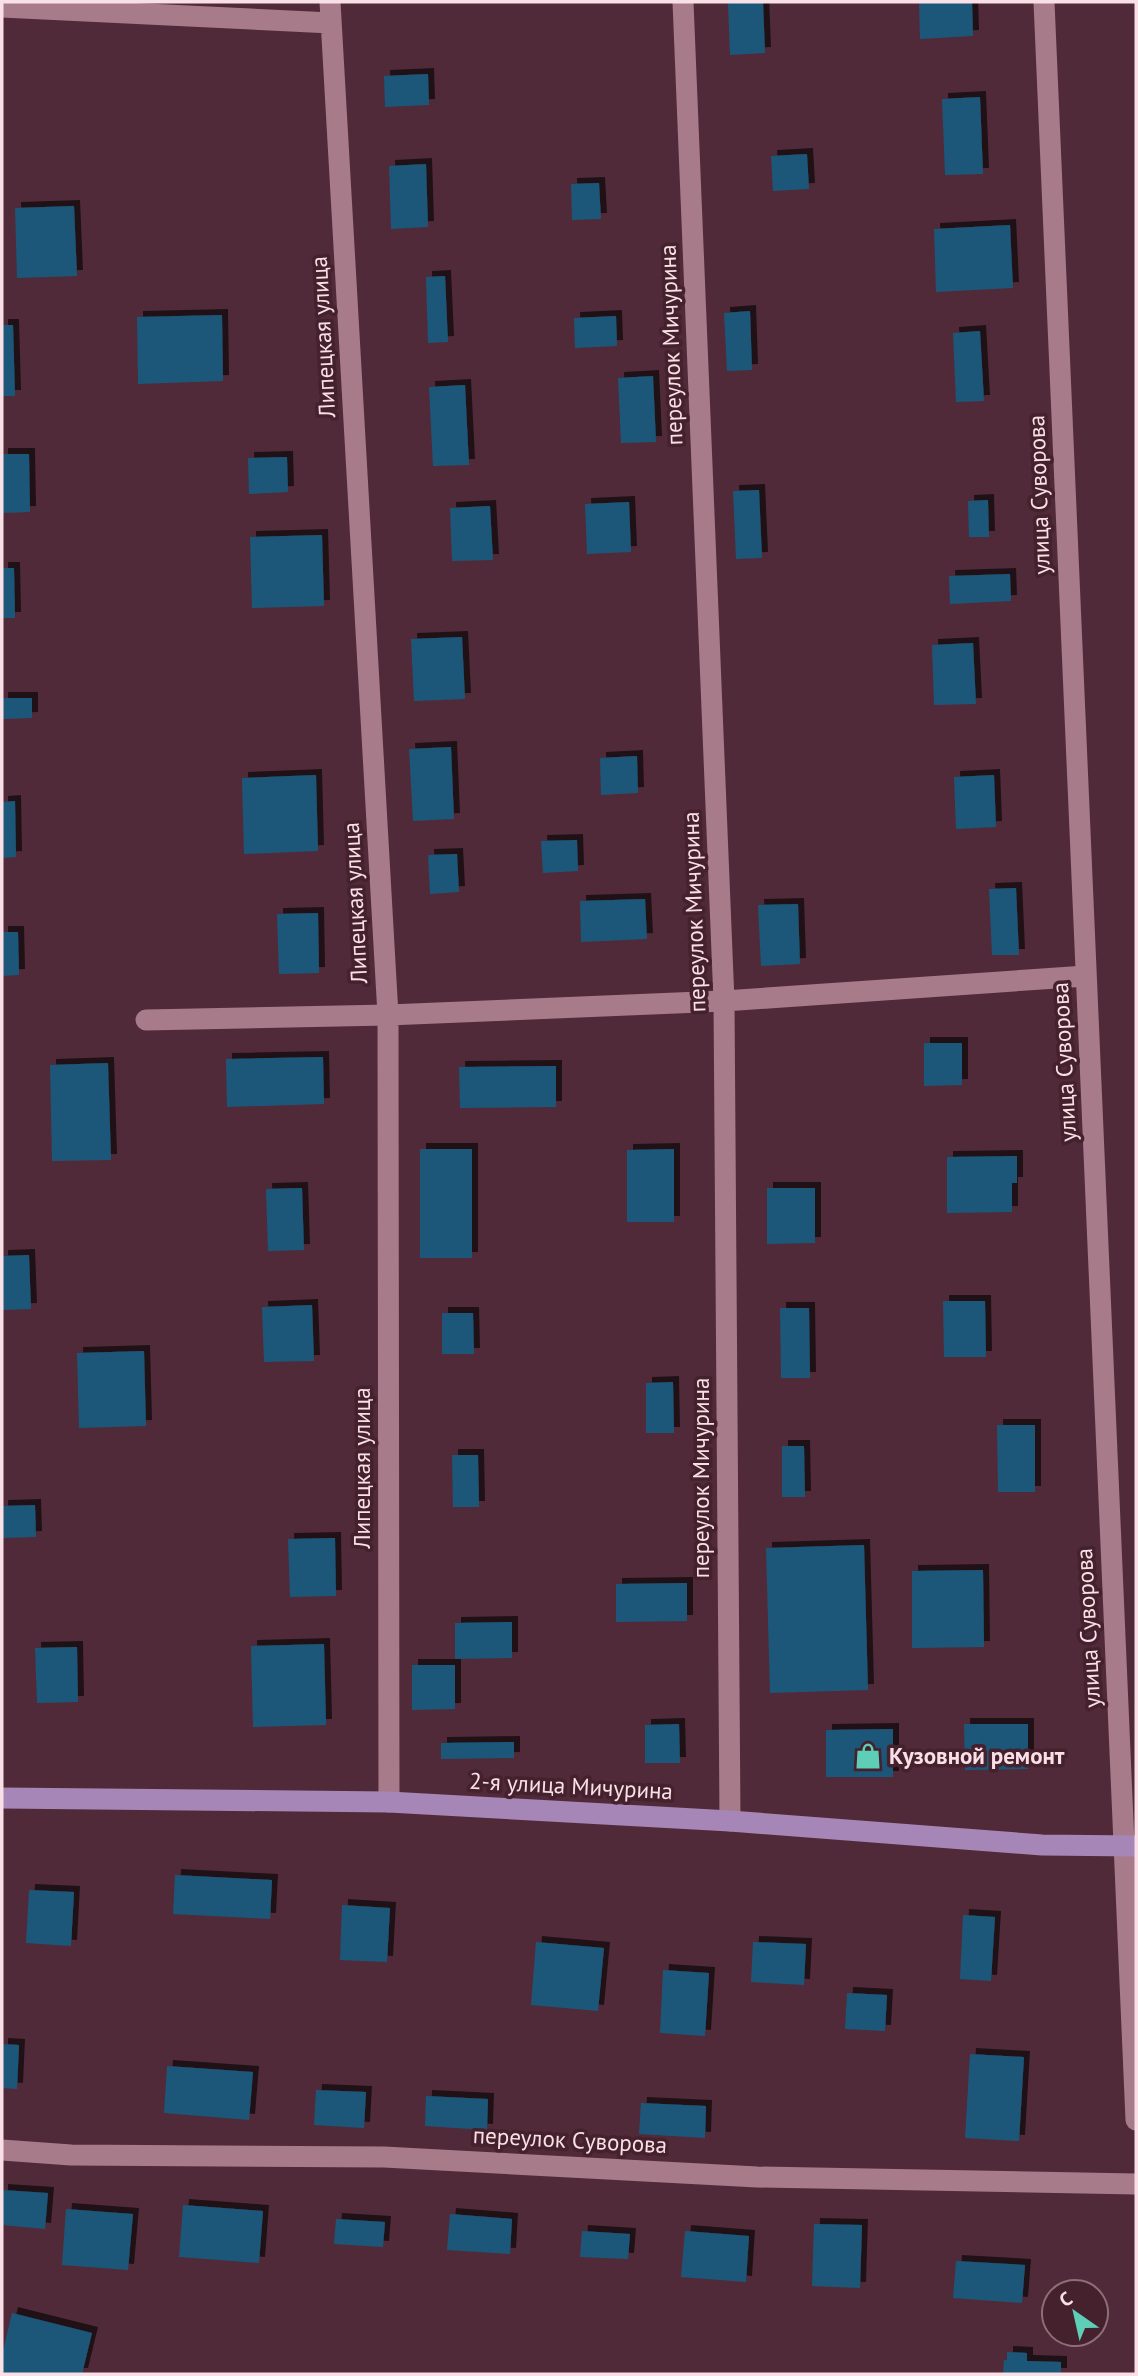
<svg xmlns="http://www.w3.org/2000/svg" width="1138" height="2376" font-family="'PT Sans',sans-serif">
	<defs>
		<filter id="shadow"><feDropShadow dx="6" dy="-6" stdDeviation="0" flood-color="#0009"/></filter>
	</defs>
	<rect width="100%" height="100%" fill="#502a38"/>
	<path fill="#1d5778" filter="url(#shadow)" d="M728,2H763L765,53L730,55Z
		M919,2H972L973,36L920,39Z
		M428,74L429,105L385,107L384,76Z
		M980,97L983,174L945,175L942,99Z
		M807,154L809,189L773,191L771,156Z
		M426,164L428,227L391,229L389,166Z
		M599,183L601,219L572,220L571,184Z
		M74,206L77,276L17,278L15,208Z
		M1010,225L1013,288L936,292L934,229Z
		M445,276L448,342L428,343L426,277Z
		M750,311L752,370L727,371L724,313Z
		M222,315L223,381L138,384L137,317Z
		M616,316L617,346L575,348L574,318Z
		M2,325H13L15,396H2Z
		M980,331L984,401L956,402L953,333Z
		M653,376L656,442L621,443L618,378Z
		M465,385L469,465L433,466L429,387Z
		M2,454H29L30,512L2,513Z
		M287,457L288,492L249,494L248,458Z
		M759,490L762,558L736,559L733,491Z
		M988,500L989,537H969L968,501Z
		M629,502L631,552L587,554L585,504Z
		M490,506L493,560L452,561L450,508Z
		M322,535L324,606L252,608L250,537Z
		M2,568H14L15,618H2Z
		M1010,574L1011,601L950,604L949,576Z
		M462,637L465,699L414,701L411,639Z
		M973,643L976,704L934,705L932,645Z
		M2,698H32V718L2,719Z
		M451,747L454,819L413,821L409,749Z
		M637,756L638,793L601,795L600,758Z
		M316,775L318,851L244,854L242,778Z
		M994,775L996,827L956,829L954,777Z
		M15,801L16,857L2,858V802Z
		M577,840L578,871L543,873L541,841Z
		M457,854L459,892L430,894L428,855Z
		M1016,888L1019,955H992L989,889Z
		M645,899L647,939L581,942L580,901Z
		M798,904L800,964L761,966L758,905Z
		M318,913L319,973L279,974L277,914Z
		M2,932H18L19,975L2,976Z
		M924,1043H962V1085L924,1086Z
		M323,1057L324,1104L227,1107L226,1059Z
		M108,1063L111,1160L52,1161L50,1065Z
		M556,1066V1107L460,1108L459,1067Z
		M420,1149H472V1258H420Z
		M674,1149V1222H627V1150Z
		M1017,1156V1183H1012V1212L947,1213V1157Z
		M302,1188L304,1250L268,1251L266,1189Z
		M767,1188H815V1243L767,1244Z
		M29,1255L31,1309L2,1310V1256Z
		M943,1301H985L986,1357H944Z
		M312,1305L314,1361L264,1362L262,1307Z
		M780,1308H809L810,1378H781Z
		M442,1313H473L474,1354H442Z
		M144,1351L146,1426L79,1428L77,1353Z
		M673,1382L674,1433H646V1383Z
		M997,1425H1035V1492H998Z
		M782,1446H804L805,1497H782Z
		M452,1455H478L479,1507H453Z
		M35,1505L36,1537L2,1538V1506Z
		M335,1538L336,1596L290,1597L288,1539Z
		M864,1545L868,1690L770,1693L766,1548Z
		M983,1570L984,1647L912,1648V1571Z
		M687,1583V1621L616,1622V1584Z
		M512,1622V1658L455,1659V1623Z
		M324,1644L326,1725L253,1727L251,1646Z
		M77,1647L78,1702L37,1703L35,1648Z
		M412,1665H455V1709L412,1710Z
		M679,1724L680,1763H645V1725Z
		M964,1724H1028V1769L965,1770Z
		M893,1729V1777H826V1730Z
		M514,1742V1758L441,1759V1743Z
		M175,1875L272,1880L270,1919L173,1914Z
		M29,1890L74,1892L71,1946L26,1943Z
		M342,1905L390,1908L387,1962L340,1960Z
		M963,1915L995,1917L991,1981L960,1979Z
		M536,1942L604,1948L598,2011L531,2005Z
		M753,1942L806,1944L804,1985L751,1982Z
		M663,1970L709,1973L705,2036L660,2033Z
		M847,1993L887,1995L885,2031L845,2029Z
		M2,2044L19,2045L17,2089L2,2088Z
		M970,2054L1024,2057L1019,2141L965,2138Z
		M167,2066L253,2072L249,2120L164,2113Z
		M316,2090L366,2092L364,2128L314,2125Z
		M426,2096L488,2099L487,2130L425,2126Z
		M641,2103L706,2106L705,2138L639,2134Z
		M2,2190L48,2193L45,2229L2,2225Z
		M183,2205L263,2211L259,2263L179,2257Z
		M66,2209L133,2214L128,2270L62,2265Z
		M450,2214L512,2219L510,2254L447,2250Z
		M336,2219L385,2222L383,2247L334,2244Z
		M814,2224L862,2225L860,2288L812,2286Z
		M582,2231L630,2234L628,2259L580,2257Z
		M685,2231L749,2236L746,2282L681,2277Z
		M956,2261L1025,2265L1022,2303L953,2298Z
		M12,2313L92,2333L82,2374H2V2355Z
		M1007,2352L1027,2353V2361L1061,2362V2374H1003L1004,2360H1007Z"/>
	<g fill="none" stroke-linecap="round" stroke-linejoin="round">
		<path stroke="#a77b89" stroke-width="21" d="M330,2L388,1015L389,1802
			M683,2L724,1001L730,1821
			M1044,2L1136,2120
			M2,7L331,23
			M146,1020L388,1015L724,1001L1086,976
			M2,2150L71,2155L384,2157L757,2177L1136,2184"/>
		<path stroke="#a586b7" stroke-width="21" d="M2,1798L389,1802L730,1821L1042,1845L1136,1846"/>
	</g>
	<defs>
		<g id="shop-bare" transform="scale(2.1)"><path d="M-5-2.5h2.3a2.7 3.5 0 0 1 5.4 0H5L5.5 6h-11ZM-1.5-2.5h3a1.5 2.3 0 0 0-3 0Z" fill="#5eceb7" stroke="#45202d" stroke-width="2.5" paint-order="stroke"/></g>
	</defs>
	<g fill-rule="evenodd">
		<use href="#shop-bare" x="868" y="1756"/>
	</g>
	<g text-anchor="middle" stroke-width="7" stroke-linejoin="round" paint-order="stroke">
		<g font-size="23" fill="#f9e0e7" stroke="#45202d">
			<text transform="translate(323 337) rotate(-93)" y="8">Липецкая улица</text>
			<text transform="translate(671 345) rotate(-92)" y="8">переулок Мичурина</text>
			<text transform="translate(1039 495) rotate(-92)" y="8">улица Суворова</text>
			<text transform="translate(355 903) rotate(-93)" y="8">Липецкая улица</text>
			<text transform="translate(694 912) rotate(-92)" y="8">переулок Мичурина</text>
			<text transform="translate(1064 1062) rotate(-93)" y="8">улица Суворова</text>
			<text transform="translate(362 1468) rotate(-90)" y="8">Липецкая улица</text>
			<text transform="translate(701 1478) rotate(-90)" y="8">переулок Мичурина</text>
			<text transform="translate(1088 1628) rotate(-93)" y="8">улица Суворова</text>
			<text transform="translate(571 1786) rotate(3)" y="8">2-я улица Мичурина</text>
			<text transform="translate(570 2140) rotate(3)" y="8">переулок Суворова</text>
		</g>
		<g font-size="23" font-weight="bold" fill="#f9e0e7" stroke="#45202d" text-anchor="start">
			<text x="889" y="1764">Кузовной ремонт</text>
		</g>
	</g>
	<rect width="1138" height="2376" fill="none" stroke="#f9e0e7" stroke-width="7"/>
	<g transform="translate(1075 2313) rotate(326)"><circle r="33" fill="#45202d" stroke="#8d6d77" stroke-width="2"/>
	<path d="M0-5L12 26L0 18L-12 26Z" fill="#5eceb7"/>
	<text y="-10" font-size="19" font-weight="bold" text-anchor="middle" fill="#f9e0e7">С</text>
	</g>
</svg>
